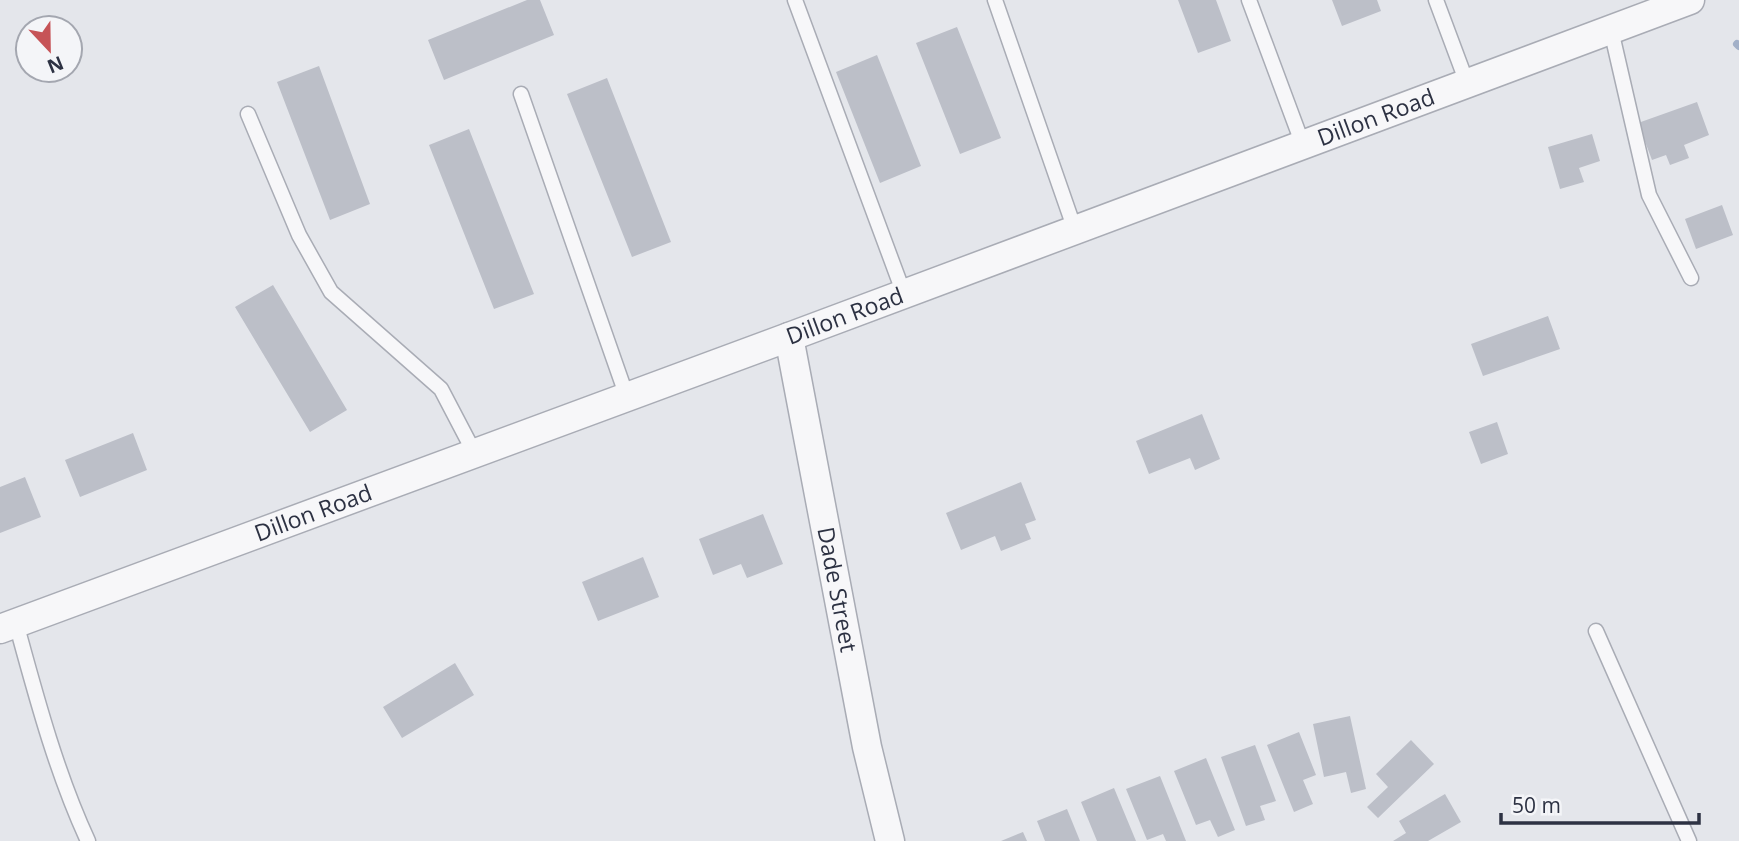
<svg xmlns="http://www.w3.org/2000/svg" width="1739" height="841" font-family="'Open Sans',sans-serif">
	<rect width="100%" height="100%" fill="#e4e6eb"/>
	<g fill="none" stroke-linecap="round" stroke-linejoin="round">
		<path stroke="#a2b0c8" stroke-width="8" d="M1737,44L1739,46"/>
	</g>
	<path fill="#bcbfc8" d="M527,0H540L554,35L444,80L428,40Z
		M1178,0H1216L1231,41L1198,53Z
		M1332,0H1377L1381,11L1342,26Z
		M957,27L1001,138L960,154L916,43Z
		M877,55L921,166L880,183L836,72Z
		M319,66L370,204L330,220L277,82Z
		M607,78L671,242L632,257L567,94Z
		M1697,102L1709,135L1684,145L1689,158L1670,165L1666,155L1652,160L1638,123Z
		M469,129L534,294L494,309L429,145Z
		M1592,134L1600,161L1579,168L1584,182L1560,189L1548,147Z
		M1722,205L1733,235L1696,249L1685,219Z
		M273,285L347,410L310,432L235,307Z
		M1548,316L1560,349L1483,376L1471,344Z
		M1202,414L1220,459L1195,470L1190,458L1149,474L1136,441Z
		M1497,422L1508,454L1481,464L1469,432Z
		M133,433L147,470L80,497L65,460Z
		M25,477L41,517L0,533V487Z
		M1021,482L1036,520L1025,524L1031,539L1001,551L995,536L961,550L946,513Z
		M763,514L783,564L747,578L741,564L713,575L699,539Z
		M643,557L659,597L598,621L582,582Z
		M455,663L474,695L402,738L383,707Z
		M1350,716L1366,789L1351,793L1346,772L1324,777L1313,724Z
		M1299,732L1316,775L1303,780L1313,804L1294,812L1267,745Z
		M1411,740L1434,764L1378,818L1367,807L1388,787L1376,774Z
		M1255,745L1276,801L1260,806L1265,820L1246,826L1221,757Z
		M1206,758L1235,830L1218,837L1210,820L1196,825L1174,771Z
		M1160,776L1186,841H1166L1163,834L1147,840L1126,789Z
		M1114,788L1136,841H1097L1081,802Z
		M1445,794L1461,822L1428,841H1393L1406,833L1399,821Z
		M1067,809L1080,841H1045L1037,821Z
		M1023,832L1027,841H1001Z"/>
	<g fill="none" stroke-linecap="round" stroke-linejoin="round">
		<g stroke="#a9acb5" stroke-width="17">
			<path id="lane" d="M795,0L904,294
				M995,0L1075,230
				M1249,0L1303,145
				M1436,0L1467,83
				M1611,30L1649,195L1691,278
				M521,94L627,397
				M248,114L299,235L331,292L441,389L475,454
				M16,623C36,696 56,772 88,841
				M1596,631L1689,841"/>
		</g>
		<g stroke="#a9acb5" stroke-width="31">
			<g id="street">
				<path id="s1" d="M789,337L867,747L890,841"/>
				<path id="s2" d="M0,629L789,337L1690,0"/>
			</g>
		</g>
		<use href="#lane" stroke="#f7f7f9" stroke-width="14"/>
		<use href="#street" stroke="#f7f7f9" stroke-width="28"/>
	</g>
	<g text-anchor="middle" stroke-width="7" stroke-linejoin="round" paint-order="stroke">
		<g font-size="23" fill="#2d3243" stroke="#f4f5f8">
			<text dy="8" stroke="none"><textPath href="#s2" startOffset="1468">Dillon Road</textPath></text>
			<text dy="8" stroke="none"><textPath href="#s2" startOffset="901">Dillon Road</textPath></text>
			<text dy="8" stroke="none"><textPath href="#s2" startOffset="334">Dillon Road</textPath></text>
			<text dy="8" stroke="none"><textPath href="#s1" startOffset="257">Dade Street</textPath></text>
		</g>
	</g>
	<g transform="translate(49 49) rotate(158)"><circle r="33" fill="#f4f5f8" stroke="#a4a7b0" stroke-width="2"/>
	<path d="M0-5L12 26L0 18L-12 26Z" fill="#c65357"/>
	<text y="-10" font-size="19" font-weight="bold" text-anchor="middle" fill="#2d3243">N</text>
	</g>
	<path d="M1501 813v10h198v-10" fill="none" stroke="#2d3243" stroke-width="3.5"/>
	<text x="1512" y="813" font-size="21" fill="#2d3243" stroke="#f4f5f8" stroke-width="5" paint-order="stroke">50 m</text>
</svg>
